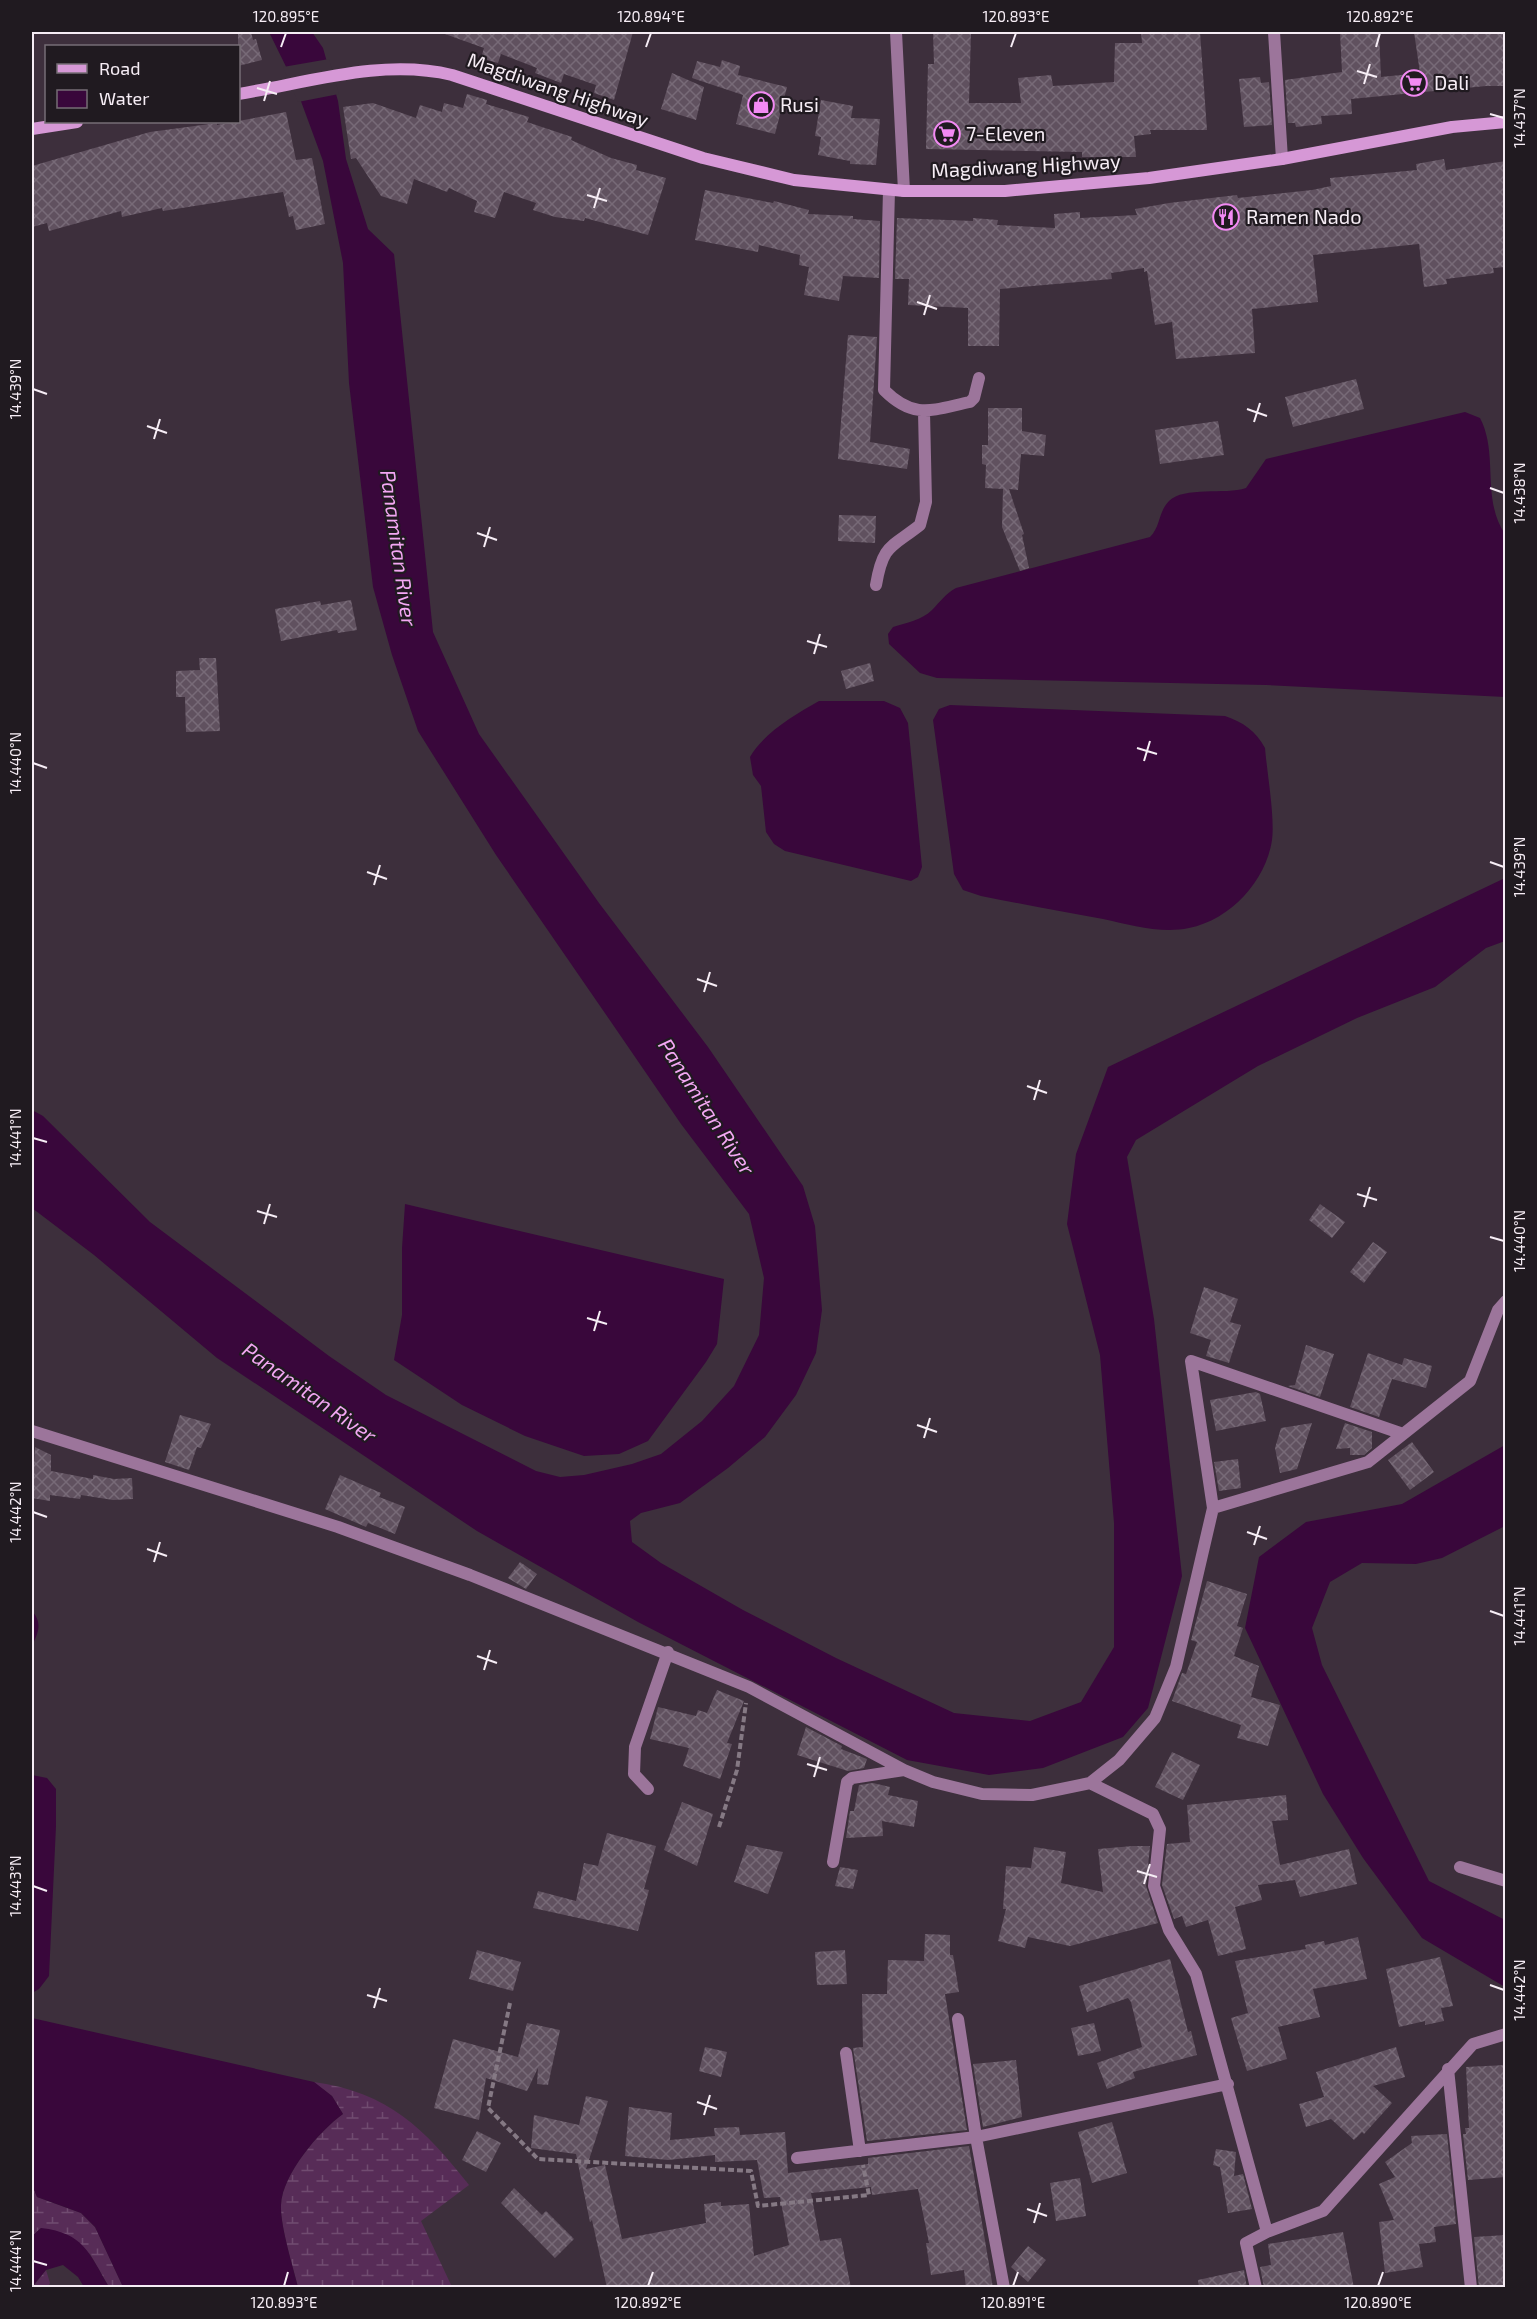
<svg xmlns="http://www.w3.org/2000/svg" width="1537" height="2319" font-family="'Exo 2',sans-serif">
	<defs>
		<pattern id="wetland-marsh" width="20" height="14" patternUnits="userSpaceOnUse" patternTransform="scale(1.5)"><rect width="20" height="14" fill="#572c57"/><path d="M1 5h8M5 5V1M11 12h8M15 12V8" fill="none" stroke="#704b70"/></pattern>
		<pattern id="building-cross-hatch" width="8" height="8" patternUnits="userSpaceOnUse" patternTransform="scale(1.5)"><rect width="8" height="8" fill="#60515f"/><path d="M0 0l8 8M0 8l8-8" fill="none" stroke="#776a77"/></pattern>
	</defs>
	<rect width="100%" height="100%" fill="#3d2f3c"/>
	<path fill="url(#wetland-marsh)" d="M314,2082C388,2092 425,2129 469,2185L421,2221L452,2287H298C293,2266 280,2226 281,2205C282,2175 319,2131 343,2114L332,2096Z
		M32,2185L37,2197L81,2213L95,2227L123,2287H109L90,2254L41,2228L32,2236Z
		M46,2270L50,2283L48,2287L32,2288Z"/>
	<path fill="#39073b" d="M269,32H312L323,48L338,101L346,159L368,229L394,254L433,632L479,734L599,903L708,1047L803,1186L815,1226L822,1310L816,1353L796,1395L765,1437L728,1468L680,1503L641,1513L630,1521L632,1542L661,1563L743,1610L836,1658L954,1713L1030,1721L1081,1702L1114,1647V1523L1100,1355L1067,1224L1076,1154L1108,1067L1505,878V941L1486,948L1435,987L1357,1018L1258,1066L1136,1140L1127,1157L1154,1319L1182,1576L1148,1708L1123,1737L1043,1768L989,1775L907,1760L638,1622L477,1531L217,1358L94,1255L32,1208V1110L43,1116L150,1222L329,1356L386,1395L536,1471L560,1477L584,1475L632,1464L661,1454L702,1421L734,1386L759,1335L764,1278L749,1214L681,1124L609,1019L496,855L418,731L392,655L373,587L349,383L343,263L323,161L295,85Z
		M1465,412L1480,418C1499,454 1481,499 1505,534V697L1266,685L937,678L920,673L889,644L888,634L893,627C906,623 922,620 932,610C941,601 945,594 956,588L1150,537C1161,526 1158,512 1169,501C1184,486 1225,495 1246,488L1266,459Z
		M819,701H884L900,708L908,723L922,867L918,877L911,881L785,851L774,844L766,832L761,786L753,775L750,757C764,733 794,715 819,701Z
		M950,705L1225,716C1243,722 1256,731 1265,748C1267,772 1275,818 1272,840C1266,881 1230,920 1189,928C1161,934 1131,925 1103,919C1062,912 1022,904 981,896L963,890L954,874L933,720L939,709Z
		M405,1204L724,1279L717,1344L706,1362L648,1441L619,1454L584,1456L525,1436L462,1405L394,1360L402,1315V1248Z
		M1505,1445V1526L1442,1558L1416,1564L1362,1563L1330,1582L1312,1628L1322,1665L1429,1881L1505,1920V1987L1422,1938L1363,1858L1323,1794L1245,1628L1259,1557L1306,1522L1402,1504Z
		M32,1611C43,1623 38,1633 32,1646Z
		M32,1775L47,1778L56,1789V1826L49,1976L39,1989L32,1993Z
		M32,2018L314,2082L332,2096L343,2114C319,2131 282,2175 281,2205C280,2225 293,2267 298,2287H123L95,2227L81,2213L37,2197L32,2185Z
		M41,2228C84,2233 89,2253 109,2287H84L78,2277L63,2265L46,2270L32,2287V2236Z"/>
	<path fill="#3d2f3c" d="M329,59L339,94L298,102L283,67Z"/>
	<path fill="url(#building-cross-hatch)" d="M238,32H251L253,40L256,39L262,60L238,66Z
		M446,32H633L614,100L594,93L596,85L564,74L561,83L535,73L537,68L501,54L498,63L481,58L484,48L445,34Z
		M933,32H971L969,103H1021L1018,78L1051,75L1053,86L1114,82L1115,43H1142L1141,32H1200L1207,130H1150L1151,134L1134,136L1136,157H1082V152L926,149L928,64H934Z
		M1340,32H1379L1381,77L1420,73L1414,32H1506V86H1486L1351,99L1352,114L1321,116L1322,124L1296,127L1295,123H1288L1285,80L1342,72Z
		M722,60L740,66L738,75L787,87L775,134L736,124L743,95L692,78L697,61L720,67Z
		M672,73L704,87L696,120L661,109Z
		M1260,77L1261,83L1269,82L1272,125L1244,127L1239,79Z
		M467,94L487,100L486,104L529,117L527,122L572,137L571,140L611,158L637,165L636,170L666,178L648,235L585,218L584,221L555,217L533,210L536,203L504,192L495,218L474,212L477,201L449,188L447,192L414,179L407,204L381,196L356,158L351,159L343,107L373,103L416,118L420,105L442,112L444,103L463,108Z
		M821,100L853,106L851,118L880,119L876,165L850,164V161L818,155L821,137L815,136Z
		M286,112L296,160L312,158L325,224L296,230L293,216L289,217L283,192L163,211L162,208L122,217L121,211L49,231L47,223L32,227V166L150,132L217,123V125Z
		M1444,159L1446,170L1506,161V267L1493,268L1494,273L1446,279L1447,284L1424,287L1419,244L1313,255L1318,302L1252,309L1255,353L1176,359L1172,322L1155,325L1147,271L1144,272V268L1111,273L1112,279L1000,289L999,346H968V308L908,305L909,279H895L897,218L973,221V218L998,220L997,225L1055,228L1054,214L1080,212V218L1137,215L1135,209L1169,203L1237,195L1238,198L1312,190L1331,186L1330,178L1417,170L1416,164Z
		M705,190L773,203L774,201L809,210L808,214L853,216V219L880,221L879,278L843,276L839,301L804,295L809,267L799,265L800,255L759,245L758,252L695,240Z
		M848,335L877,337L870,442L910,449L907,469L838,459Z
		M1356,379L1364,409L1293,427L1285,397Z
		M988,408H1022V431L1046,435L1044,456L1021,454L1018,490L1009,489L1024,534L1022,535L1029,568L1020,571L1002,527L1003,489L985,488L986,465L982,464V445H988Z
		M1218,421L1224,455L1160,464L1155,430Z
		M839,515L876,516L875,543L838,541Z
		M351,600L357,630L338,633L337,630L281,641L275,609L320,601L321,605Z
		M199,658H216L220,731L186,732L185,697H176V671L200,670Z
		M870,663L874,681L846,689L841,671Z
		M1320,1204L1345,1222L1332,1238L1309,1220Z
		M1373,1242L1387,1252L1364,1283L1350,1272Z
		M1204,1287L1238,1299L1230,1322L1241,1325L1229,1363L1206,1356L1211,1340L1190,1333Z
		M1306,1345L1334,1354L1320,1397L1288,1386L1295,1385Z
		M1368,1353L1402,1365L1404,1358L1432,1366L1426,1388L1392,1379L1379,1417L1350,1407Z
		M1256,1392L1260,1394L1266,1421L1216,1431L1210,1400Z
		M180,1415L211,1424L201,1448L197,1447L189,1470L165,1462Z
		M1312,1423L1297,1469L1280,1473L1275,1448L1281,1428Z
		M1345,1423L1372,1432V1448L1364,1455H1350V1448L1336,1449Z
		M1412,1442L1434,1472L1410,1490L1388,1460Z
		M35,1447L51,1455V1471L93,1479V1475L114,1479L132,1478L133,1499L113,1500L81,1495L80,1499L50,1495V1501L32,1498Z
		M1238,1459L1241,1488L1219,1491L1214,1462Z
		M340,1475L381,1493L379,1497L405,1507L395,1534L368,1523L366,1527L325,1509Z
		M520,1562L537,1574L526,1589L508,1578Z
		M1207,1581L1247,1594L1237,1626L1243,1628L1234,1656L1259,1666L1251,1697L1280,1705L1268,1746L1237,1738L1241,1725L1172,1701L1182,1673L1186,1674L1197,1642L1191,1640Z
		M717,1690L744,1701L727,1743L732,1744L720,1779L683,1766L689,1748L650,1739L658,1707L696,1716L698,1710L707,1713Z
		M806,1727L842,1746L841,1749L867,1759L864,1768L848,1771L797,1755Z
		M1172,1752L1200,1765L1183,1800L1155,1787Z
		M873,1783L890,1787L888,1795L918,1801L914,1827L882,1821L883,1836L846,1838L850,1811H854L859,1785Z
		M1286,1795L1288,1820L1272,1821L1280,1865L1349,1849L1357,1884L1300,1897L1295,1880L1258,1885L1262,1900L1235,1907L1246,1949L1218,1956L1208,1920L1186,1927L1182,1916L1174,1919L1162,1885L1167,1844L1190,1842L1187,1805Z
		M682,1802L713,1814L697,1866L664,1850Z
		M607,1833L656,1846L644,1889L649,1890L638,1931L533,1908L538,1891L576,1901L584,1863L598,1866Z
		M747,1845L783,1852L768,1894L734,1882Z
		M1133,1846H1150L1146,1886L1158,1923L1070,1946L1028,1937L1025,1948L998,1941L1006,1909H1003L1006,1866L1031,1868L1034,1847L1066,1852L1061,1883L1103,1892L1098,1849Z
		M840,1867L858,1870L853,1889L835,1886Z
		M925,1934L950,1935V1955H953L959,1992L945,1994L967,2130L867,2141L853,2048L863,2047L862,1994H887L888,1960L924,1961Z
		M1358,1937L1367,1979L1313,1989L1320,2017L1278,2027L1287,2059L1247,2071L1231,2018L1248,2013L1235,1961L1306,1949L1305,1945L1324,1941L1325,1945Z
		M477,1950L521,1962L513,1991L469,1979Z
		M845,1950L847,1984L817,1985L815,1952Z
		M1440,1957L1453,2006L1441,2008L1444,2021L1425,2025V2021L1399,2027L1386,1969Z
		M1170,1959L1188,2032L1191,2031L1197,2055L1133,2072L1135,2078L1107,2089L1097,2063L1142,2047L1131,2002L1128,1998L1087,2012L1079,1986Z
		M527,2023L560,2030L548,2085L537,2084L538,2068L527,2091L486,2078L479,2120L434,2108L453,2039L518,2057Z
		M1094,2023L1101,2051L1078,2056L1071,2028Z
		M705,2047L727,2052L721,2077L699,2071Z
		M1396,2047L1405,2077L1373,2086L1392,2103L1364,2134L1362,2132L1354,2140L1331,2119L1306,2127L1299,2104L1324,2097L1316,2072Z
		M1016,2060L1022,2117L983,2127L973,2064Z
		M1506,2065V2177L1468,2180L1463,2134H1466L1465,2128H1469L1466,2067Z
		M586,2096L608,2101L586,2169L605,2165L622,2239L706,2223L704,2204L721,2202V2206L749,2204L754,2256L789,2245L780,2197L764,2198L757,2160L715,2162V2155L668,2160L625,2156L629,2107L672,2113L670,2140L715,2136L714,2128L739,2127L740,2135L785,2132L788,2173L868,2164V2158L969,2146L993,2288H966L964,2270L931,2275L926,2243H929L918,2189L872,2195L871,2187L811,2193L820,2241L841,2238L851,2288H607L592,2220L590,2222L576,2154L531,2148L534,2115L579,2125Z
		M1112,2122L1127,2173L1092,2183L1078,2132Z
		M477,2131L501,2143L486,2172L462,2160Z
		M1447,2134L1456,2224L1434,2227L1436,2242L1419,2244L1423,2267L1385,2273L1379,2222L1394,2220L1379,2184L1395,2177L1385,2162L1412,2143L1411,2136Z
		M1216,2149L1236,2152L1234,2176L1243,2174L1252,2209L1228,2213L1220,2167L1213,2165Z
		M1080,2178L1086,2216L1056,2221L1050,2183Z
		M514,2188L542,2215L546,2211L574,2239L555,2258L501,2203Z
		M1343,2232L1354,2288H1318L1317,2285L1264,2288L1260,2267L1271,2265L1268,2244Z
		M1506,2235V2287L1479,2288L1474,2237Z
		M1028,2246L1046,2260L1028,2282L1011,2267Z
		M1244,2270L1247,2288H1199L1198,2280Z"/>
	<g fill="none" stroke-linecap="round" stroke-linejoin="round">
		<path stroke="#857984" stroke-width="4" stroke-dasharray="6 3" stroke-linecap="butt" d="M719,1827L737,1770L746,1703
			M510,2003L488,2108L538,2159L751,2171L758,2206L869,2195L863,2165"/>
		<path stroke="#9c759b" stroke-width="12" d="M1274,32L1282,159
			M889,190L884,390C914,420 932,410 970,402L974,398L979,378
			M876,585C883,544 891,548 920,525L926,502L924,412
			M32,1431L338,1527L470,1575L749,1687L904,1770L933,1782L982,1794L1032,1795L1090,1783L1119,1760L1155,1718L1176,1667L1213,1508L1191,1361L1403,1434
			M1213,1508L1368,1462L1470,1381L1498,1310L1506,1301
			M1090,1783L1153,1814L1160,1829L1154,1886L1169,1930L1196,1974L1267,2232L1323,2211L1473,2044L1506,2034
			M648,1789L634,1774L635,1747L668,1652
			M833,1862L847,1782L852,1778L904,1770
			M1460,1867L1506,1881
			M958,2019L976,2137L1228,2084
			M846,2053L860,2151
			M1448,2069L1471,2288
			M797,2158L976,2137L1004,2288
			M1256,2288L1246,2243L1267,2232"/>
		<path stroke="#9c759b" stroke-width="12" d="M896,32L904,191"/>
		<path stroke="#d698d6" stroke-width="12" d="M238,94C307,83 382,58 452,75L703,158L794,180L904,191H1005L1149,178L1282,159L1452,127L1506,122
			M32,129L77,122"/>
	</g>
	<path fill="none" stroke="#f6edf5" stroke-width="2" d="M281,47L286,33M646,47L651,33M1011,47L1016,33M1376,47L1380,33M1357,71L1377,77M1364,84L1370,64M257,88L277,94M264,101L270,81M1490,114L1504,118M587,195L607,201M594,208L600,188M917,302L937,309M924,315L930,295M33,389L47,394M1247,409L1267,416M1254,422L1260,403M147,426L167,433M154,439L160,419M1490,488L1504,493M477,533L497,540M484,547L490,527M807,641L827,647M814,654L820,634M1137,748L1157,754M1144,761L1150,741M33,763L47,768M1490,862L1504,867M367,872L387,879M374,885L380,865M697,979L717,986M704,992L710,972M1027,1086L1047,1093M1034,1100L1040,1080M33,1138L47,1142M1357,1194L1377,1200M1364,1207L1370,1187M257,1211L277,1217M264,1224L270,1204M1490,1237L1504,1241M587,1318L607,1324M594,1331L600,1311M917,1425L937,1432M924,1438L930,1418M33,1512L47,1517M1247,1532L1267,1539M1254,1545L1260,1526M147,1549L167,1556M154,1562L160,1542M1490,1611L1504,1616M477,1656L497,1663M484,1670L490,1650M807,1764L827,1770M814,1777L820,1757M1137,1871L1157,1877M1144,1884L1150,1864M33,1886L47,1891M1490,1985L1504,1990M367,1995L387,2001M374,2008L380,1988M697,2102L717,2109M704,2115L710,2095M1027,2209L1047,2216M1034,2223L1040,2203M33,2261L47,2265M284,2286L288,2272M648,2286L653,2272M1013,2286L1018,2272M1378,2286L1383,2272"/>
	<defs>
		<g id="supermarket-ring" transform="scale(1.35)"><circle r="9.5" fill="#201a20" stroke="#f28af3" stroke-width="1.5"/><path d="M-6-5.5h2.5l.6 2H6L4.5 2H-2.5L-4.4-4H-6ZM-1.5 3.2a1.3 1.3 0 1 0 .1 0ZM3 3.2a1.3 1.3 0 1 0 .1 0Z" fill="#f28af3"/></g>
		<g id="shop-ring" transform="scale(1.35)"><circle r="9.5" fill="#201a20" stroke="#f28af3" stroke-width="1.5"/><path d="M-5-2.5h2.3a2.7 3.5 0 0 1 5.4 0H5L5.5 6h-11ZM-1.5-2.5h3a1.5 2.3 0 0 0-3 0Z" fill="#f28af3"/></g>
		<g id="restaurant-ring" transform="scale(1.35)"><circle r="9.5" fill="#201a20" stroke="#f28af3" stroke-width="1.5"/><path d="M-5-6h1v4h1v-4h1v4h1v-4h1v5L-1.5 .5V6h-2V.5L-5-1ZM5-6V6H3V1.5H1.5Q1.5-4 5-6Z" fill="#f28af3"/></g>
	</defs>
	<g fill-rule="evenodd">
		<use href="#supermarket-ring" x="1414" y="83"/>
		<use href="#shop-ring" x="761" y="105"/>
		<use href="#supermarket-ring" x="947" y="134"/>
		<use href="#restaurant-ring" x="1226" y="217"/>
	</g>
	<g text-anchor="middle" stroke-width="4.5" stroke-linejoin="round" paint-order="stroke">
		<g font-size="20" fill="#f6edf5" stroke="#201a20" text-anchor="start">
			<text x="1434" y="90">Dali</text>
			<text x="780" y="112">Rusi</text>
			<text x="966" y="141">7-Eleven</text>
			<text x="1246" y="224">Ramen Nado</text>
		</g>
		<g font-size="20" fill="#f6edf5" stroke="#201a20">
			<text transform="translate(558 90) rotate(19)" y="7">Magdiwang Highway</text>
			<text transform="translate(1026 166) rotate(-3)" y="7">Magdiwang Highway</text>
		</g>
		<g font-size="21" font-style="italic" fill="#f3a7f3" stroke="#201a20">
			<text transform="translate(398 548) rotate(82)" y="7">Panamitan River</text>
			<text transform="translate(706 1107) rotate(57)" y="7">Panamitan River</text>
			<text transform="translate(309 1393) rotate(35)" y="7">Panamitan River</text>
		</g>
	</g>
	<rect width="1537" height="2319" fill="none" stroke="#201a20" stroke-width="66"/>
	<rect x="45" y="45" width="195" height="78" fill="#201a20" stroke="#766e75" stroke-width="1.5"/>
	<rect x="57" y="64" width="30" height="9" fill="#d698d6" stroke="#766e75" stroke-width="1.5"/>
	<text x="99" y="75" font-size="18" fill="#f6edf5">Road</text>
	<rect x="57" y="90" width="30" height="18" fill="#39073b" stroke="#766e75" stroke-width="1.5"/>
	<text x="99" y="105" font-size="18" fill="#f6edf5">Water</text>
	<rect x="33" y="33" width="1471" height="2253" fill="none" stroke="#f6edf5" stroke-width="2"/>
	<g font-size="15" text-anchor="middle" fill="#f6edf5">
		<text x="286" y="22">120.895°E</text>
		<text x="651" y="22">120.894°E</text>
		<text x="1016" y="22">120.893°E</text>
		<text x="1380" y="22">120.892°E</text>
		<text transform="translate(1520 118) rotate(-90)" y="5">14.437°N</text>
		<text transform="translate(16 389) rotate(-90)" y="5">14.439°N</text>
		<text transform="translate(1520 493) rotate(-90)" y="5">14.438°N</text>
		<text transform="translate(16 763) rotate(-90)" y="5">14.440°N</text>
		<text transform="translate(1520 867) rotate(-90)" y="5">14.439°N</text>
		<text transform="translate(16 1138) rotate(-90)" y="5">14.441°N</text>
		<text transform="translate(1520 1241) rotate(-90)" y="5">14.440°N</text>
		<text transform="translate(16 1512) rotate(-90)" y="5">14.442°N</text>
		<text transform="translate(1520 1616) rotate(-90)" y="5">14.441°N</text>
		<text transform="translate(16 1886) rotate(-90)" y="5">14.443°N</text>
		<text transform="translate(1520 1990) rotate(-90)" y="5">14.442°N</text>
		<text transform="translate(16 2261) rotate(-90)" y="5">14.444°N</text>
		<text x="284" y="2308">120.893°E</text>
		<text x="648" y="2308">120.892°E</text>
		<text x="1013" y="2308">120.891°E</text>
		<text x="1378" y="2308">120.890°E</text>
	</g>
</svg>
